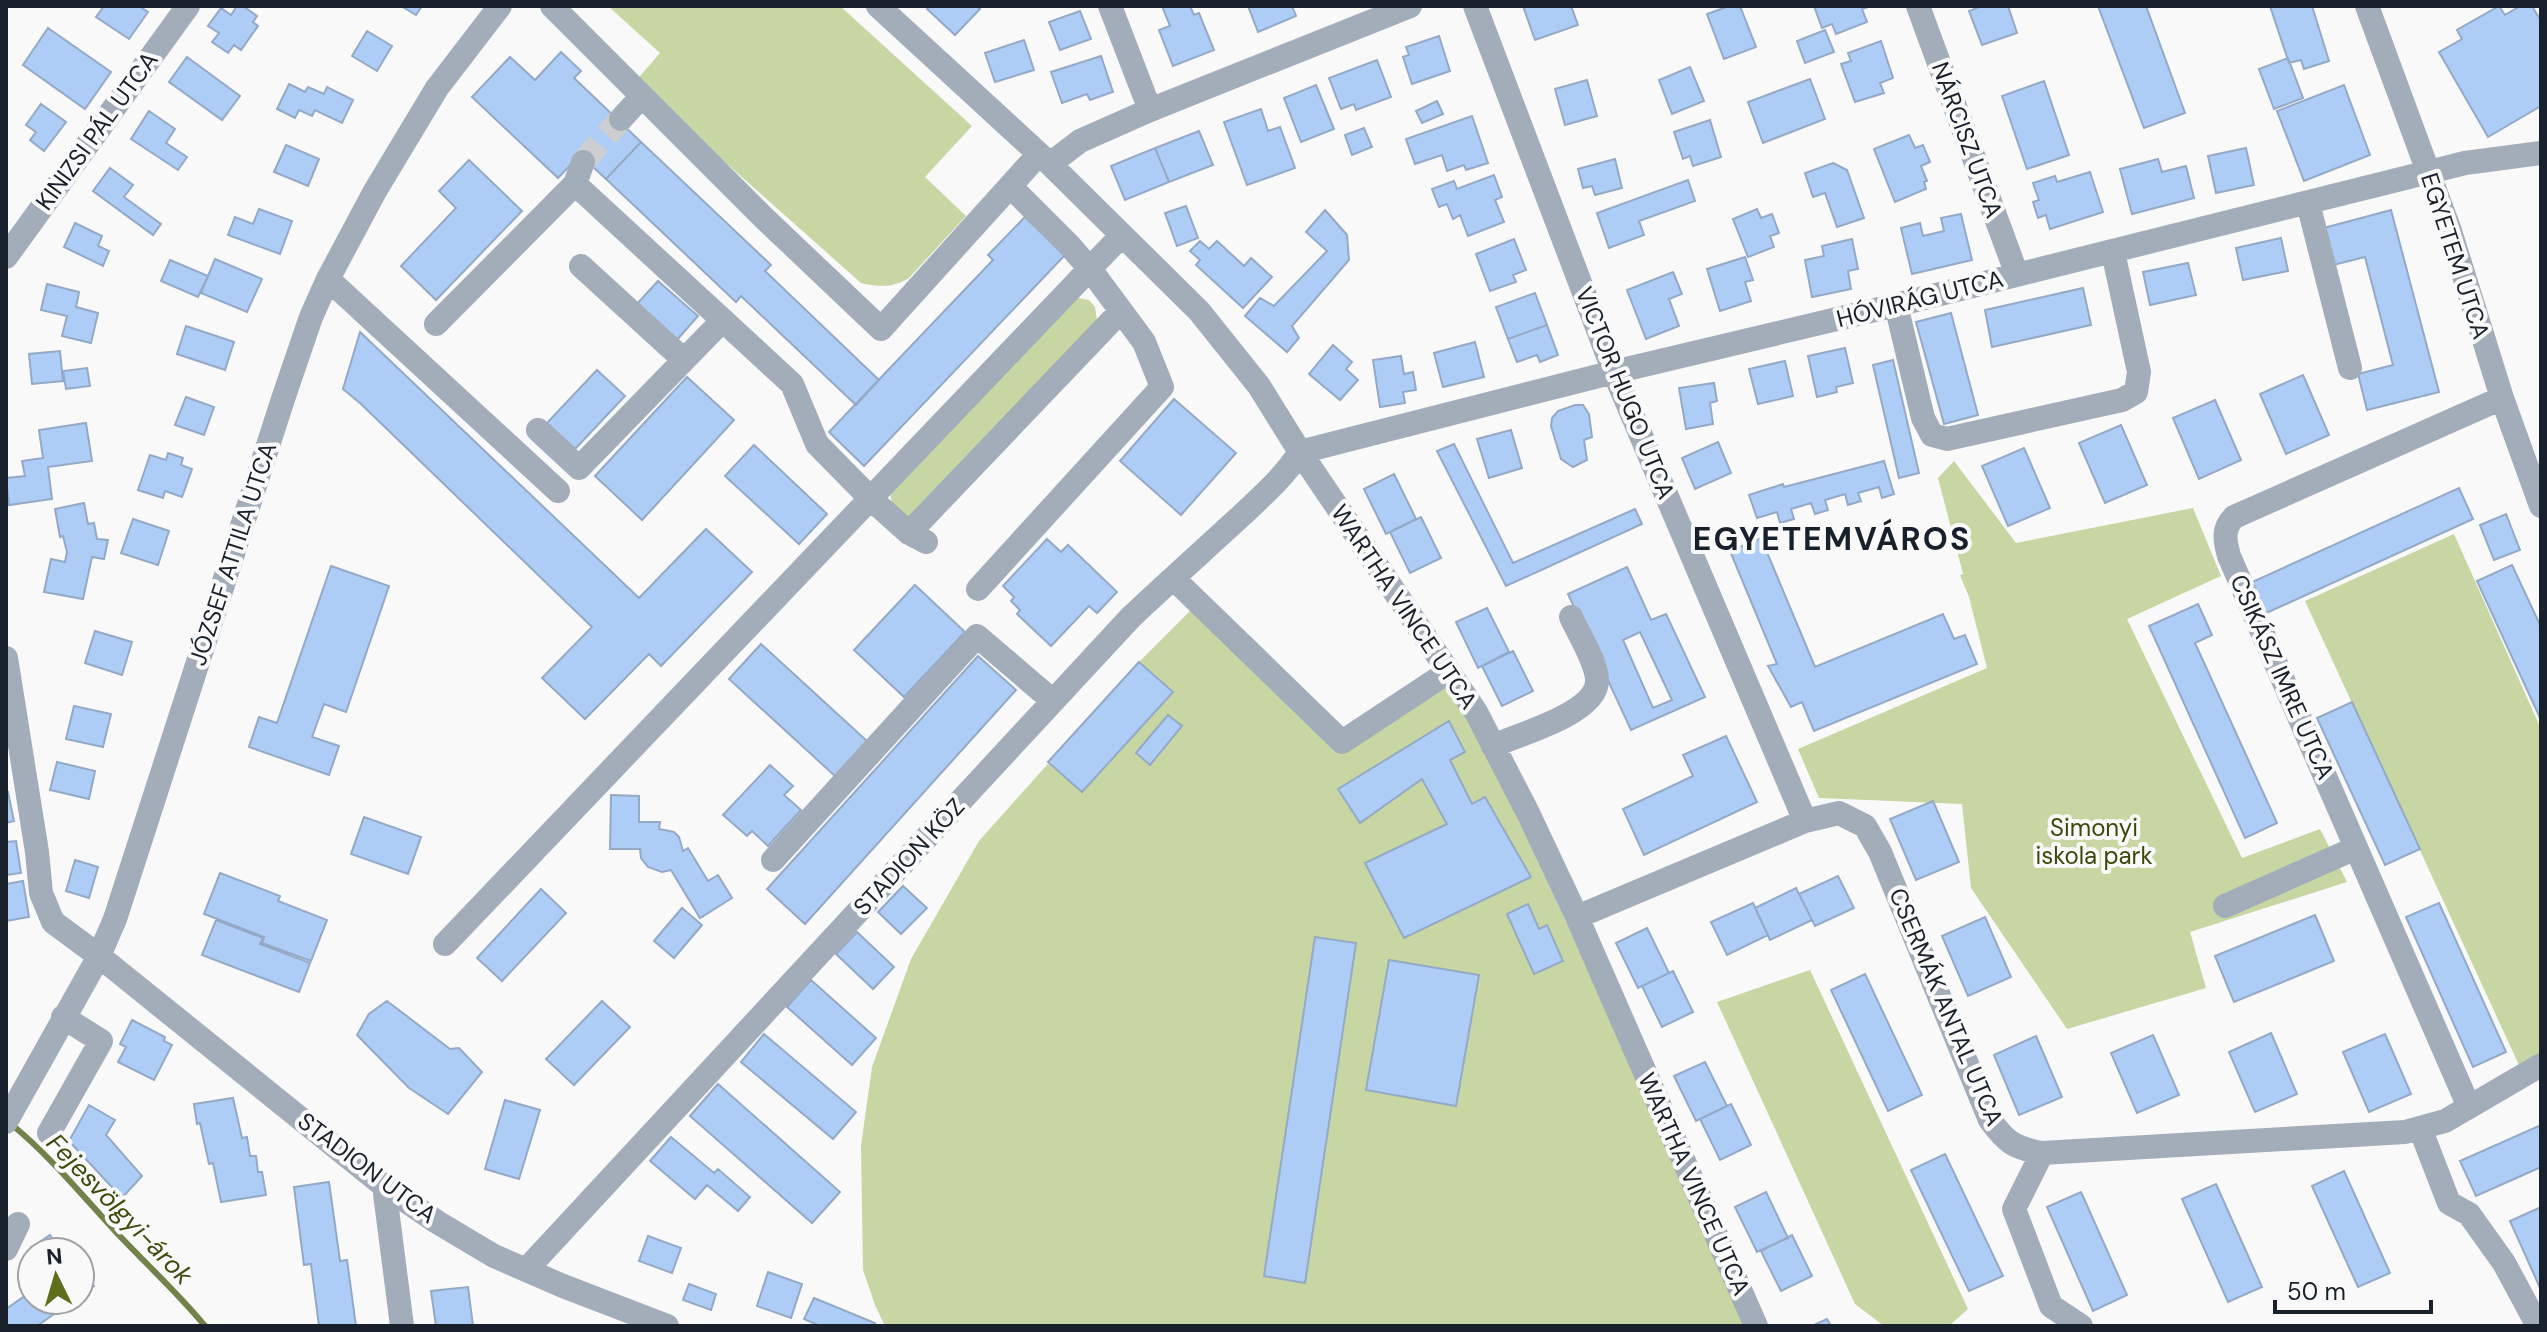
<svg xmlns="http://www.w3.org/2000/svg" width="2547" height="1332" font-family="'DM Sans',sans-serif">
	<rect width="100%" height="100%" fill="#f9f9f9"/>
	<path fill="#c7d6a2" d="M608,6H840L972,126L925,177L966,216L909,278C893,288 878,287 861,283L635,82L660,53Z
		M1078,298L1089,300L1095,307L1097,320L914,515L907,517L893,508L890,493L1068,304Z
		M1954,461L2016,543L2193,508L2221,576L2127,619L2242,858L2320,829L2347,882L2190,932L2206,988L2067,1029L1971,888L1962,804L1819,798L1798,749L1987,668L1969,597L1960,575L1963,574L1938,478Z
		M2454,534L2541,729V1053L2519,1065L2305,601Z
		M1198,603L1342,742L1448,671L1756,1326H885L875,1305L863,1270L861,1146L872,1067L911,959L979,841L1139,662Z
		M1810,970L1968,1309L1949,1326H1884L1855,1304L1717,1002Z"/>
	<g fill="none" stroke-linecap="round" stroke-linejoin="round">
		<path stroke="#71824b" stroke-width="6" d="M11,1124C49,1155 82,1195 115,1231C145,1263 177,1292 205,1326"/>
	</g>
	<path fill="#aecdf6" stroke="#93a9c5" stroke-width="2" fill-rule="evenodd" d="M104,6H139L148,12L129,39L96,17Z
		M237,6H243L257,16L253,22L258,26L241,50L234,45L228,53L212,42L219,33L208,26L221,8L231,15Z
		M401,6H422L416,15Z
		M930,6H977L980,9L955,35L927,9Z
		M1162,6H1190L1194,15L1199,13L1214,50L1173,66L1159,30L1170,26Z
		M1248,6H1292L1296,16L1258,32Z
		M1523,6H1571L1578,25L1535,40Z
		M1729,6H1740L1756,47L1724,59L1707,14Z
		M1814,6H1871L1862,9L1867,22L1836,34L1832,24L1822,28Z
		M1982,6H2008L2017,33L1982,45L1969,11Z
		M2098,6H2146L2185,113L2144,128Z
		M2270,6H2312L2329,61L2304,69L2301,60L2289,63Z
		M2499,6L2505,15L2520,6H2532L2541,21V106L2488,137L2439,52L2462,39L2457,30Z
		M1080,11L1091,39L1060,50L1049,22Z
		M48,28L111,72L85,109L23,65Z
		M1825,30L1834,52L1805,63L1797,41Z
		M367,31L392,46L377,71L352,56Z
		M1439,36L1450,71L1412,84L1403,57L1409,55L1406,47Z
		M1024,40L1034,70L995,82L985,53Z
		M1881,41L1893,78L1880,83L1884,93L1855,102L1841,64L1851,61L1848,53Z
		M561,52L581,71L574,78L641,142L606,179L580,155L558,178L472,97L510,57L535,80Z
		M1101,56L1113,92L1090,100L1087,94L1062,103L1051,72Z
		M187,57L240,96L222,120L169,82Z
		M2288,58L2303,98L2274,109L2259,69Z
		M1377,60L1391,97L1356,110L1354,104L1341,109L1329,78Z
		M1690,67L1704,101L1672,114L1659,80Z
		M1810,79L1825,119L1763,143L1748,102Z
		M1587,80L1597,116L1565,125L1555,89Z
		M2044,81L2069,155L2027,169L2002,96Z
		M289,84L305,92L308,87L324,94L327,87L353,100L342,123L315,110L312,116L299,110L295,118L277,109Z
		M1316,85L1334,129L1301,142L1284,98Z
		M2344,85L2370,155L2304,181L2277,111Z
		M1437,101L1443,114L1422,123L1416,111Z
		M41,104L66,122L44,151L30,140L36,132L26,125Z
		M1261,109L1268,131L1280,127L1295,168L1247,185L1224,122Z
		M149,111L175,129L166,143L187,157L178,170L131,139Z
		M1472,116L1488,163L1466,170L1464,165L1447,171L1442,155L1415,164L1406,139Z
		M1710,120L1721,157L1693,166L1690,156L1683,159L1674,132Z
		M1364,128L1372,147L1352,155L1345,135Z
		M1199,131L1213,165L1169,182L1155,148Z
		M1909,135L1915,148L1923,145L1930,162L1921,166L1927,181L1924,182L1926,189L1895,202L1874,149Z
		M641,142L771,265L765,271L879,380L856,405L741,296L736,302L606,179Z
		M286,145L319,159L308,186L274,172Z
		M1155,148L1169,182L1125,200L1111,166Z
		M2246,148L2254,185L2216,193L2208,156Z
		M1615,159L1622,188L1595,195L1592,186L1583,188L1578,169Z
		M2158,159L2162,172L2186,166L2194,198L2132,214L2120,169Z
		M469,160L522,211L436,300L401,266L456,208L439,191Z
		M1833,163L1847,170L1864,218L1837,227L1825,193L1813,197L1805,173Z
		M110,168L133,185L124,197L161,224L153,235L93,191Z
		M2090,172L2103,212L2050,229L2046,215L2038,218L2033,202L2039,200L2033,183L2055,176L2057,182Z
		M1494,175L1502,197L1495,200L1504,222L1468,236L1460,215L1453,219L1447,204L1439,207L1432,189L1454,181L1457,189Z
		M1688,180L1695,201L1639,221L1644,235L1609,248L1597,213Z
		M1186,206L1198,238L1177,246L1165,213Z
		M259,209L292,221L280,254L228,235L235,217L253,224Z
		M1757,209L1761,218L1772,214L1779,233L1770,236L1774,247L1748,257L1733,219Z
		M1325,210L1347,235L1349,260L1292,326L1299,338L1287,352L1245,316L1260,298L1274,306L1327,251L1306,232Z
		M2391,210L2439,392L2367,410L2358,374L2393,365L2365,257L2329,266L2320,229Z
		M1961,214L1972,260L1912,274L1901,228L1920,223L1923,236L1944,231L1941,218Z
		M1025,217L1065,255L864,466L829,432L993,260L988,255Z
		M75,223L102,236L98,246L109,251L103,266L64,247Z
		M2281,238L2288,271L2243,280L2236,248Z
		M1514,239L1526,270L1513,275L1516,282L1490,291L1476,254Z
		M1852,239L1858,269L1848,271L1851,289L1812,297L1805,260L1824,256L1822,246Z
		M1200,241L1209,249L1217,241L1244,266L1251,258L1272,277L1243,308L1196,265L1200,260L1190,251Z
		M1745,257L1753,280L1745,282L1751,301L1720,311L1707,269Z
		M215,259L262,279L247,312L201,293Z
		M170,260L208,276L198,297L161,281Z
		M2188,263L2196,295L2150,305L2143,272Z
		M1673,272L1682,294L1669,299L1679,326L1646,339L1627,290Z
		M658,281L698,316L676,341L636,305Z
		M47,284L79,292L76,307L98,313L91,343L62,336L67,316L41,310Z
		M2083,288L2091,325L1992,347L1985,310Z
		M1535,293L1547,325L1508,339L1496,307Z
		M1951,313L1978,415L1944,424L1916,322Z
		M1547,325L1558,355L1540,362L1537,355L1517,362L1508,339Z
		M186,326L234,342L225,370L177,354Z
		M360,332L639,598L706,529L752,572L661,666L649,654L585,719L542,678L592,627L361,404L343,389Z
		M1475,342L1484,377L1443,387L1434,353Z
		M1333,345L1352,362L1346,369L1358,380L1340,400L1309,374Z
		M1845,348L1853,383L1836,387L1837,392L1817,397L1808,356Z
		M60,351L63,381L32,384L29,354Z
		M1401,356L1404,374L1413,372L1416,390L1403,392L1405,403L1380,407L1373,360Z
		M1893,360L1919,473L1899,478L1873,365Z
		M1785,361L1793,396L1758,404L1749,369Z
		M87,368L90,386L66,389L63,371Z
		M597,370L625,396L575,449L547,423Z
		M2303,375L2329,435L2286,454L2260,394Z
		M687,377L734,420L642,520L595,476Z
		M1714,383L1717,401L1710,403L1713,424L1686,429L1679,388Z
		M186,397L214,407L204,435L175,425Z
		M1174,399L1236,453L1181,515L1120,461Z
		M2215,400L2241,460L2199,479L2173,418Z
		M1575,405H1583L1589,414L1592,437L1584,440L1587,460L1573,467L1561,459L1551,426L1552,418L1558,411Z
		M86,423L92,461L48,467L52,499L9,505L6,478L25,476L22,461L43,458L39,430Z
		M2121,425L2147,485L2105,503L2079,443Z
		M1511,430L1522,468L1489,478L1477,439Z
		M1718,442L1731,473L1695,489L1682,458Z
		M1454,444L1513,563L1635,509L1642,524L1506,586L1437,451Z
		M754,445L827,514L799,544L725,476Z
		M2024,448L2050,508L2008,526L1982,466Z
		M168,453L183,458L181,465L192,469L182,497L165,491L163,498L138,490L150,455L166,460Z
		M1884,461L1894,494L1882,498L1879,487L1858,493L1861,501L1848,505L1845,494L1825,500L1828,510L1815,514L1811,503L1791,509L1794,519L1780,523L1777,512L1757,518L1749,495L1783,484L1784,487Z
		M1394,474L1416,519L1386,534L1364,489Z
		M2459,488L2473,519L2262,615L2248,584Z
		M84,503L88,524L94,523L97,539L108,540L104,559L92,557L83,599L44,592L51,559L65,562L67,552L63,536L60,537L55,509Z
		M2506,514L2520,550L2494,560L2480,525Z
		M1421,517L1441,558L1410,573L1390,532Z
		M133,519L169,531L158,565L121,553Z
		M1761,538L1815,667L1943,614L1954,639L1965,635L1977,664L1814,731L1802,702L1791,707L1768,666L1777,664L1730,551Z
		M1047,539L1061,552L1068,545L1117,592L1097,613L1089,606L1051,646L1017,614L1020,610L1011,601L1014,597L1003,586Z
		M2512,565L2541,627V720L2477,581Z
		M331,566L389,586L346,712L324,704L312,737L339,746L329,775L249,747L259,717L277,723Z
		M1627,567L1651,620L1666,614L1705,697L1631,730L1568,594ZM1640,632L1672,700L1653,708L1623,640Z
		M915,585L965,632L904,697L854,650Z
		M2198,604L2212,635L2195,643L2277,823L2245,838L2149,626Z
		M1487,608L1509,652L1478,668L1456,622Z
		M95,631L132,642L122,675L85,663Z
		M761,644L867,741L835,776L729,679Z
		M1513,651L1533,691L1502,706L1482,666Z
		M978,656L1016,690L805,924L767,889Z
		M1139,662L1173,692L1082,792L1048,762Z
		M2352,702L2420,849L2385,865L2317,718Z
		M74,706L111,714L103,747L66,739Z
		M1168,715L1182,726L1150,765L1136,753Z
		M1449,721L1465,752L1450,760L1472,804L1485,797L1531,877L1404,938L1365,863L1447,824L1422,779L1360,823L1338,789Z
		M1726,736L1757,802L1644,855L1623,809L1693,776L1683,755Z
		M57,762L95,771L89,799L50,790Z
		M770,765L793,786L784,795L801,810L768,846L752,831L747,836L723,815Z
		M8,792L14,821L6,823V793Z
		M611,795L639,796V822H660L659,829L674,832L679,837L683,851L688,848L708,881L718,875L732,898L700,918L671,870L662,872L648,867L641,858L640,849H610Z
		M1933,801L1959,862L1916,880L1890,819Z
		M364,817L421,837L408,874L351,854Z
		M16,841L21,873L6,875V842Z
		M75,860L98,867L89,898L66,891Z
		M220,873L280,896L278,901L327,920L311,961L262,943L264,937L204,914Z
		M1838,876L1854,908L1815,926L1799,894Z
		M23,881L29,917L6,921V884Z
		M903,886L927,908L901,934L878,912Z
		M1796,888L1812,920L1770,940L1755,908Z
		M541,889L566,913L502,981L477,958Z
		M1753,903L1768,935L1727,955L1711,922Z
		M2439,903L2506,1052L2473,1067L2406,917Z
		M1528,904L1539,929L1547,925L1563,961L1534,974L1507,914Z
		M682,908L702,925L674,958L654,941Z
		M2315,915L2334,961L2234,1002L2215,956Z
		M1985,917L2011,977L1968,996L1942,936Z
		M216,920L263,938L260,944L310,963L299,992L202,955Z
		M1647,928L1669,973L1638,988L1616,943Z
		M857,932L894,967L873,989L836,954Z
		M1315,937L1356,943L1305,1283L1264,1276Z
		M1389,960L1479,975L1456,1106L1366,1090Z
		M1673,971L1693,1012L1662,1027L1642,986Z
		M1865,974L1922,1095L1888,1111L1831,990Z
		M811,980L876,1038L852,1065L787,1007Z
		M387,1001L450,1049L459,1048L482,1072L448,1114L409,1088L357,1035L369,1014Z
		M602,1001L630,1027L574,1085L546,1059Z
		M132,1020L165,1037L164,1041L172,1045L154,1080L118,1062L126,1047L120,1044Z
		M2271,1033L2297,1094L2255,1112L2229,1052Z
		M764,1034L856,1112L833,1139L741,1062Z
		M2385,1034L2411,1094L2369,1112L2343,1052Z
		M2153,1035L2179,1095L2137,1113L2111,1053Z
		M2036,1036L2062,1097L2019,1115L1994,1055Z
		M1705,1062L1727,1106L1696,1121L1674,1076Z
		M718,1084L840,1192L812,1223L690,1116Z
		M233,1098L242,1138L247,1137L250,1156H256L258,1172H262L266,1195L221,1202L213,1163L209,1164L200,1123L197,1124L194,1104Z
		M505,1100L540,1110L519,1179L485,1169Z
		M1731,1104L1751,1145L1720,1160L1700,1119Z
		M89,1105L115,1120L106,1135L142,1176L122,1198L69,1141Z
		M2541,1125V1167L2476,1196L2460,1161Z
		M671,1137L714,1173L718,1169L750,1197L738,1211L707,1185L695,1199L650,1161Z
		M1945,1154L2003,1276L1969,1291L1911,1170Z
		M2344,1171L2390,1273L2358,1287L2312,1186Z
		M329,1182L340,1261L347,1260L356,1326H319L311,1264L304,1265L294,1187Z
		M2216,1184L2262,1287L2228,1302L2182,1199Z
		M1766,1192L1788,1238L1757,1252L1735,1207Z
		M2081,1192L2127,1295L2093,1311L2047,1207Z
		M2541,1207V1290L2510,1221Z
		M50,1235L61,1252H38L34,1246Z
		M1792,1235L1812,1276L1781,1291L1761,1251Z
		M648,1236L681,1248L672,1273L639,1261Z
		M32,1259V1281L21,1266Z
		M80,1266L94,1286L80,1296Z
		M768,1272L802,1284L791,1318L757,1306Z
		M689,1284L716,1294L711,1310L683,1300Z
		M468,1287L473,1326H436L431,1291Z
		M32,1291V1300H74L37,1326H6V1309Z
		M814,1298L875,1323L874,1326H820L804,1319Z
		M1827,1319L1831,1326H1812Z"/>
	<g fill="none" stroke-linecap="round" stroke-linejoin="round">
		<path stroke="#ccced0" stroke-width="24" stroke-dasharray="24 12" stroke-linecap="butt" d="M583,162L621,119"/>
		<path stroke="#a3adb9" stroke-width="24" d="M552,6L764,218L881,329L1039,154
			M878,6L1050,164L1199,311L1259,386L1300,452L1476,712L1528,813L1577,917L1756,1326
			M1110,6L1150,110
			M1475,6L1614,372L1805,821
			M1918,6L2017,275
			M2367,6L2450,231L2502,398L2541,506
			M621,119L641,97
			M583,162L575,184L792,384L817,444L871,499L909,533L926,542
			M1050,164L1080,141L1150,110L1410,6
			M2308,203L2350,368
			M6,257L188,6
			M581,266L684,360
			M328,279L558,491
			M1896,305L1923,418L1932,435L1947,439L2122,400L2136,392L2139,372L2113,252
			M436,324L575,184
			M538,430L579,468L723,320
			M1300,452L1614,372L1896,305L2465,163L2541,153
			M909,533L1120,312
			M1174,579L1342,742L1448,672
			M978,589L1162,387L1144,342L1090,269L1069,245L1010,186
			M6,658L37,852L41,893L53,922L99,956L384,1186L437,1222L494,1256L563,1286L667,1326
			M1493,746C1519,734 1595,714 1597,682C1598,664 1578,633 1571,617
			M773,860L977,636L1053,701
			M2225,906L2356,848
			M1577,917L1805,821L1839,813L1865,826L1880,852L1990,1120C2006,1142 2014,1148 2042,1153L2405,1132L2445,1121L2541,1065
			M445,944L1122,235
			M2469,1107L2229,556C2225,541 2222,529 2234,517L2502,398
			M6,1122L99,956L115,919L283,399L311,317L328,279L375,191L437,88L500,6
			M2420,1128L2449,1203L2469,1214L2504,1263L2538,1326
			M49,1133L101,1041L63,1017
			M2042,1153L2014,1209L2051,1306L2081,1326
			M384,1186L402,1326
			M6,1249L18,1224
			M526,1270L1131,617C1167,583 1204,550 1241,516C1262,496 1284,477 1300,452"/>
	</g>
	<g text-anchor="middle" stroke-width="8" stroke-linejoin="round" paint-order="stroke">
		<g font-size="24" fill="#18212b" stroke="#f9f9f9">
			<text transform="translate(97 131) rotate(-54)" y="8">KINIZSI PÁL UTCA</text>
			<text transform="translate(1967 140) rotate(70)" y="8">NÁRCISZ UTCA</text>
			<text transform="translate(2455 256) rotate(72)" y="8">EGYETEM UTCA</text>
			<text transform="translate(1920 299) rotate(-14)" y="8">HÓVIRÁG UTCA</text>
			<text transform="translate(1625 393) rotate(68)" y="8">VICTOR HUGO UTCA</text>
			<text transform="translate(233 554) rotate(-72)" y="8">JÓZSEF ATTILA UTCA</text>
			<text transform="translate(1404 607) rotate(56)" y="8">WARTHA VINCE UTCA</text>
			<text transform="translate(2282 677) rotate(66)" y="8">CSIKÁSZ IMRE UTCA</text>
			<text transform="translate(909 857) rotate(-47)" y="8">STADION KÖZ</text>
			<text transform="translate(1946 1007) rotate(67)" y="8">CSERMÁK ANTAL UTCA</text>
			<text transform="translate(367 1168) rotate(37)" y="8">STADION UTCA</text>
			<text transform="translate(1694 1184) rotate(66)" y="8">WARTHA VINCE UTCA</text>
		</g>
		<g font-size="24" fill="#3b4809" stroke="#f9f9f9">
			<text x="2094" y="836">Simonyi<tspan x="2094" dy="28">iskola park</tspan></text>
		</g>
		<g font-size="26" font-style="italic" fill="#3e4b0d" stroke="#f9f9f9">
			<text transform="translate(120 1209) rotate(46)" y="9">Fejesvölgyi-árok</text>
		</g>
		<g font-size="32" font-weight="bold" letter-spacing="2" fill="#18212b" stroke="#f9f9f9">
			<text x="1832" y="550">EGYETEMVÁROS</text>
		</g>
	</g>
	<rect width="2547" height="1332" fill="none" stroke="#18212b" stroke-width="16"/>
	<g transform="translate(56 1276) rotate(355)"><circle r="38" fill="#f9f9f9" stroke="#9fa3a7" stroke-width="2"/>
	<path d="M0-6L14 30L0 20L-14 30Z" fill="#5d6f1c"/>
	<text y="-12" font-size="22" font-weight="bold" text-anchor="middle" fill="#18212b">N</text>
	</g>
	<path d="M2275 1300v12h156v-12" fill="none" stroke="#18212b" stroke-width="4"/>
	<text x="2287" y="1300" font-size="24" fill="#18212b" stroke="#f9f9f9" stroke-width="6" paint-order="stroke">50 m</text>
</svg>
